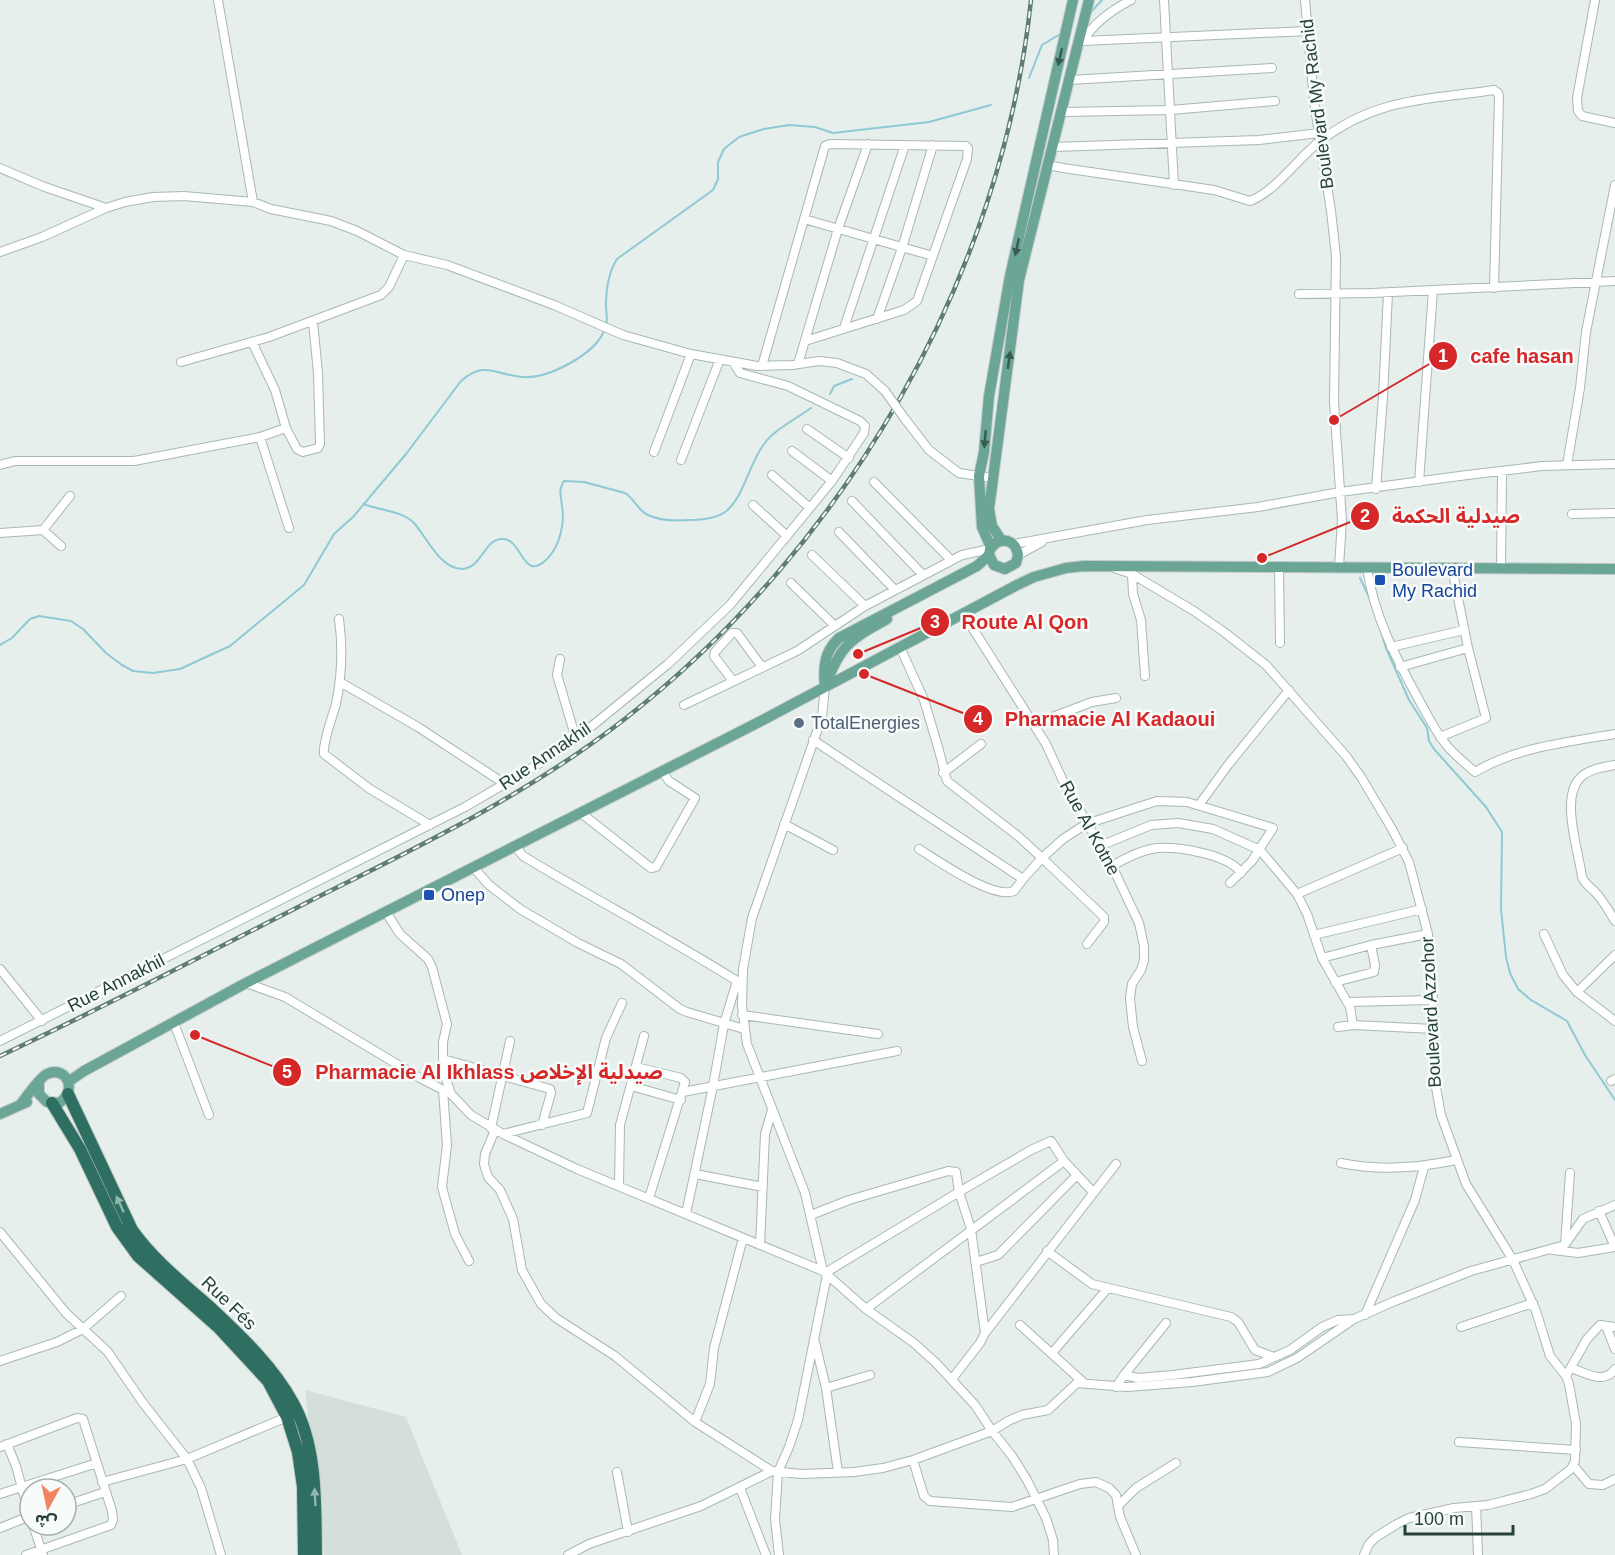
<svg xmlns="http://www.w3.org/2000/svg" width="1615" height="1555" font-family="Helvetica,'Noto Sans Arabic',sans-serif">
	<rect width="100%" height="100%" fill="#e6efeb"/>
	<path fill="#d4dfda" d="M305,1390L406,1417L462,1555H324Z"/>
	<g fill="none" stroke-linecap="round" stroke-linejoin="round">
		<path stroke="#8ec9d4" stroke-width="2" d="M1090,13L1102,0
			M1029,78L1042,45L1062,33
			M606,325C608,318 606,313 606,306C606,290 608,273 617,259L713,190L718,179V162L724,149L739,137L764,129L789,125L815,127L833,133L929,122L991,105
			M830,394L834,386L852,379
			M363,504C378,510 403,511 414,523C426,536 440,569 462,569C483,568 484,537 504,539C523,541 523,584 548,558C560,545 565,523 562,506C561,496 558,490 564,481L584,482L625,493C634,498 638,511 648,515C660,521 675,521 689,520C700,520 715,519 725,512C744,498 749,463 764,444C775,429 796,419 811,408
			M1360,578L1369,597
			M1380,628L1386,648L1409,700L1427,728L1429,741L1434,749L1486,807L1502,832L1501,909L1506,957L1510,973L1518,989L1531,1000L1567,1021L1585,1055L1615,1100
			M0,645L12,638L30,619L39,616L71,621L83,629L106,653L122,665L133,671L153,673L180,669L230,646L304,585L334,534L353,517L406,454L461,381C485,360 496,375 522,377C548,379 594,355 604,331"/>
		<g stroke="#a8b8b2" stroke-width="10">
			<path id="minor" d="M218,0L253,202
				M1164,0L1174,185
				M1305,0L1314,101L1331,211L1336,256L1334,402L1342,520L1339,567
				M1595,0L1577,98L1578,111L1582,116L1615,123
				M1080,39L1083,41L1308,31
				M1083,41C1094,22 1112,10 1131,0
				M1070,80L1272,68
				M1062,112L1171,110L1275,101
				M1053,147L1259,140L1319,133
				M1048,165L1063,168L1214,190L1250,201C1276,191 1298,158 1320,141C1378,97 1427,100 1494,90L1498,93L1499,96L1494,288
				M0,168L42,186L106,208
				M804,219L933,256
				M0,252L42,237L106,208L125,202L153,197L184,196L253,202L271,209L331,221L357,231L404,255L447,265L554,305L623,335L691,354L757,366L792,365L819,361L837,363L866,374L885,391
				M1299,294L1372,293L1615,281
				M877,319L902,248L933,145
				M844,328L905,145
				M252,342L275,390L286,428L297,449L303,452L318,448L320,444L318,373L313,322
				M181,362L269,337L381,295L389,287L404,255
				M798,364L838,229L868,144
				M762,366L825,146L830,144L966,146L968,148L967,159L917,301L904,310L805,341
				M905,419L929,450L959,473L992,478
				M807,429L849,458
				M260,437L289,528
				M792,451L832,481
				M654,452L691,354
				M681,460L720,359
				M0,465L15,461H134L260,437L286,428
				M1567,465L1580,388L1586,332L1615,185
				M772,475L810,508
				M874,482L951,560
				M1419,482L1433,290
				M1376,489L1383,397L1388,293
				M852,501L923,575
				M753,505L787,536
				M1572,514L1615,513
				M43,530L70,496
				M839,532L895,590
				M0,533L43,530L61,546
				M1014,544L1147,520L1258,507L1340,492L1467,475L1542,466L1615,464
				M812,555L865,606
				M1018,555L1042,542
				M1279,567L1280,643
				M1114,568L1132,574L1194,611L1224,632L1266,665L1346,756L1361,777L1392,829L1409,862L1428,934L1433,1000L1435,1082L1441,1115L1466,1184L1513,1260L1536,1311L1550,1356L1566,1376L1569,1384L1576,1424L1575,1461L1571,1469L1545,1489L1531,1494L1488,1505L1454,1508L1409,1518L1397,1524L1376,1537L1369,1544L1364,1555
				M1367,568C1374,616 1396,658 1419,700C1428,716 1436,733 1448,747C1456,756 1466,764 1475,772C1517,747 1568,742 1615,734
				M1501,568L1502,471
				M1132,574L1133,594L1141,620L1145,676
				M791,583L835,626
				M963,613L1046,744L1064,783L1112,866L1139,923L1144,946V960L1141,970L1132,984L1130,998L1133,1027L1142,1061
				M339,619C343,648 342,675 336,704C333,715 322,744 324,754L370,789L430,825
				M900,647L924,700L938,747L947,781L1018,836L1042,858L1063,839L1086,824L1157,801L1187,802L1273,828L1252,861L1230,883
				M1391,647L1464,630
				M560,659L557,675L576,739
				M1400,667L1468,648
				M733,681L714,656L715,652L732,633H737L762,667
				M340,682L418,727L505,784
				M684,705L797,651L865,606L962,555L990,549
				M1034,724L1092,702L1116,698
				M1440,737L1486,718L1468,648L1452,568
				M813,740L1023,879L1042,858L1104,917V922L1087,944
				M1615,765C1603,767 1589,769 1580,778C1560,798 1579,852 1582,877C1585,884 1589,886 1595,892C1603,900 1609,911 1615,921
				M943,773L981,744
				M1199,805L1228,765L1289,690
				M581,813L651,868L656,867L695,798L669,781L662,771
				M784,824L833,850
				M515,846L523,856C594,899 667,937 737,981
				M1100,846L1151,825L1178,823L1213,829L1260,850L1297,894L1307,914L1322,958L1350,1007L1353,1025
				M919,849C937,860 993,900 1014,891L1023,879
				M1112,866C1124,859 1137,852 1151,849C1173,845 1229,854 1241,873
				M473,867L489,885L520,909L578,943L621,964L680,1009L687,1012L744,1029
				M1297,894L1403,848
				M386,912L400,934L428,959L432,967L447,1024L443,1042V1059L446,1079L451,1094
				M1544,934L1563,975L1577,992L1615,1021
				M1314,935L1422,909
				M1322,958L1371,945L1428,934
				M0,969L42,1021
				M1335,982L1374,972L1375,965L1371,945
				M246,983L285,997L420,1078L451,1094L471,1115L503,1134L577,1169L823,1271L866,1309L914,1343L936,1363L975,1405L992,1431L1012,1456L1027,1480L1046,1518L1053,1540L1054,1555
				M1577,992L1615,955
				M1347,1002L1433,1000
				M742,1015L878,1034
				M174,1023L209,1115
				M1338,1027L1353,1025L1434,1029
				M0,1041L465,807L540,763L576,739L668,664L730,605L832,481L864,433L865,426L860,421L788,386L740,373L733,362
				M443,1059L550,1089L551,1093L542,1125
				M636,1067L681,1078L685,1082L649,1198
				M1611,1081L1615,1079
				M631,1086L681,1100
				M443,1090L447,1145L442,1187L455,1234L469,1261
				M683,1092L897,1051
				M491,1128L510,1041
				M495,1130L485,1154L484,1164L488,1177L500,1190L513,1219L522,1270L541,1304L556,1318L615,1356L695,1422L772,1471L801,1474L854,1472L883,1468L913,1460L992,1431L1008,1421L1022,1415L1048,1410L1077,1383L1127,1387L1192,1382L1268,1372L1297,1358L1354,1319L1395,1301L1471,1271L1561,1246L1566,1243L1583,1219L1615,1205
				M503,1134L587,1113L606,1038L622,1003
				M1341,1163C1379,1171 1418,1168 1456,1160
				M695,1174L763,1187
				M619,1185L620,1125L644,1036
				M1599,1211L1615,1247
				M686,1214L713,1086L724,1024L737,981L741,980
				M811,1215L849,1200L948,1171L956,1172L959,1192L1031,1150L1051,1141L1064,1161L1093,1192
				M0,1232L66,1313L108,1352L143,1403L187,1459L201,1488L221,1555
				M1565,1244L1570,1173
				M760,1245L765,1134L772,1110
				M1553,1250L1578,1253L1615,1247
				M1047,1251L1092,1284L1231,1317L1238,1322L1255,1350L1274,1357
				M976,1262L998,1255L1077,1175
				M823,1271L805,1193L747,1044L742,1006L743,969L752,918L822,717L825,687
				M825,1273L959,1192L971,1229L985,1333L980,1343L952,1379
				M866,1309L1064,1161
				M1365,1315L1415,1200L1424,1167
				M1020,1325L1083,1382
				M1606,1326L1615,1349
				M1461,1327L1533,1303
				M985,1333L1116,1164
				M815,1342L826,1388L838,1472
				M1052,1353L1108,1288
				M0,1361L57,1342L83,1329L121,1296
				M1571,1368C1586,1373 1604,1385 1615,1369
				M1124,1375L1166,1323
				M1566,1376L1587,1339L1600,1325L1615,1327
				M1116,1387L1124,1375L1138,1378L1173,1375L1259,1364L1290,1350L1322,1327L1338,1320L1354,1319
				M826,1388L870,1375
				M695,1422L710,1384L714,1348L743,1238
				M1459,1442L1576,1450
				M7,1444L16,1466L30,1517
				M0,1447L77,1418L83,1419L112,1511L113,1520L111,1525L26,1555
				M913,1460L924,1496L930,1501L1012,1507L1080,1484L1096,1482L1109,1488L1116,1495L1120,1517L1136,1555
				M1573,1465L1589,1484L1603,1485L1615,1479
				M617,1472L628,1532
				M102,1482L187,1459L287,1417
				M740,1488L766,1555
				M0,1494L97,1463
				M66,1505L105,1492
				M1119,1505L1136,1488L1176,1463
				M1476,1506L1478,1555
				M33,1525L43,1555
				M0,1528L30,1516
				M568,1555L589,1544L701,1506L772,1471
				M779,1555L775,1519L778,1472L789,1447L798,1420L827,1275"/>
		</g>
		<g stroke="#c2cac8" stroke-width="12">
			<path id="major" d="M1001,540L992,526L989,509L1019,280L1089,0
				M991,548L982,527L979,476L984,452L989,396L1010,276L1073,0
				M826,684C841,644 851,639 887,619
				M825,687C823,667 824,652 839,638L977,566L989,555L990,549L997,542C1008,538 1016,543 1018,555L1016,563L1005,569L994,565L989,555
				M68,1082L84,1071L246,983L761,721L1017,585L1034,577L1066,568L1084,566L1615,569
				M21,1104C27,1096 40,1077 47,1074C67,1065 78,1091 59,1103L47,1102L39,1094V1083
				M0,1114L27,1102"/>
		</g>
		<g stroke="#c2cac8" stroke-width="14">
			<path id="highway" d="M68,1094L132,1230C154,1261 185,1285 213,1310C242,1337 274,1368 293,1403C318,1448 315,1506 316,1555
				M52,1103L80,1149L117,1227L138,1256L218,1327L268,1381L287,1417L298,1452L303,1487L304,1555"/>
		</g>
		<use href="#minor" stroke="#fff" stroke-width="8"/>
		<use href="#major" stroke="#6aa596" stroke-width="10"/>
		<use href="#highway" stroke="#2f6f62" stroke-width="12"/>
		<g stroke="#5f7d75" stroke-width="4.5">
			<path id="rail" d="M0,1056C104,1007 206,954 308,902C418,847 529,794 626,718C845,547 1002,277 1031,0"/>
		</g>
		<use href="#rail" stroke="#f7fbf9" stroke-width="2" stroke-dasharray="7" stroke-linecap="butt"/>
		<g stroke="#a8b8b2" stroke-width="10" stroke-linecap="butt">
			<path id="minor-bridge" d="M885,391L905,419"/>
		</g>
		<use href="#minor-bridge" stroke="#fff" stroke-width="8"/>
	</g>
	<defs><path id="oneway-solid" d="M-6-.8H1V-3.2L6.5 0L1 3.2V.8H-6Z" transform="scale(1.5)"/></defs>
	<g fill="#365b51">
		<use href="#oneway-solid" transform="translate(1060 57) rotate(103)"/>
		<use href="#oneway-solid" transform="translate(1017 247) rotate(102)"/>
		<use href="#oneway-solid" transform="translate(1009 360) rotate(-82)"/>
		<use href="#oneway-solid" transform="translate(985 439) rotate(95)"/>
	</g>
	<g fill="#93b5ae">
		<use href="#oneway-solid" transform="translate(120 1204) rotate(-115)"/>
		<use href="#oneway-solid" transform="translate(315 1497) rotate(-93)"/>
	</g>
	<g fill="#1a4fb4" stroke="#f7fbf9" stroke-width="2">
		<rect x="1374" y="574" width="12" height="12" rx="3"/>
		<rect x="423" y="889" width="12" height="12" rx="3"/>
	</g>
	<circle fill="#5c6f8a" stroke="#f7fbf9" stroke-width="2" cx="799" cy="723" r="6"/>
	<g text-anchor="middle" stroke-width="5" stroke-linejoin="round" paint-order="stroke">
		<g font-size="18" fill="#24423a" stroke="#f7fbf9">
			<text transform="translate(1317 104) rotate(-97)" y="6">Boulevard My Rachid</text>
			<text transform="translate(545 756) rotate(-34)" y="6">Rue Annakhil</text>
			<text transform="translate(1090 828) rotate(61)" y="6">Rue Al Kotne</text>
			<text transform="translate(116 983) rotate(-27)" y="6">Rue Annakhil</text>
			<text transform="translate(1431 1012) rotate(-93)" y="6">Boulevard Azzohor</text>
			<text transform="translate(229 1303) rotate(44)" y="6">Rue Fés</text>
		</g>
		<g font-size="18" fill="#164399" stroke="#f7fbf9" text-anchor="start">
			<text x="1392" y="576">Boulevard<tspan x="1392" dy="21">My Rachid</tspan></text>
			<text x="441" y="901">Onep</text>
		</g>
		<g font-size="18" fill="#4e5e75" stroke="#f7fbf9" text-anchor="start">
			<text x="811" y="729">TotalEnergies</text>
		</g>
	</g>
	<path fill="none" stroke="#d62828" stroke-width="2" d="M1334 420L1443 356M1262 558L1365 516M858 654L935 622M864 674L978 719M195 1035L287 1072"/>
	<g fill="#d62828" stroke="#f7fbf9" stroke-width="2">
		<circle cx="1334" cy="420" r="6"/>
		<circle cx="1262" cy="558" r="6"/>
		<circle cx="858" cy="654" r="6"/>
		<circle cx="864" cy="674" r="6"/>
		<circle cx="195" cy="1035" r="6"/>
		<circle cx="1443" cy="356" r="15"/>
		<circle cx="1365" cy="516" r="15"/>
		<circle cx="935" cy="622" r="15"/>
		<circle cx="978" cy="719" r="15"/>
		<circle cx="287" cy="1072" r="15"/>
	</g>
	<g font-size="18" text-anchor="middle" font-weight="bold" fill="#fff">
		<text x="1443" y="362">1</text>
		<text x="1365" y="522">2</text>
		<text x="935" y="628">3</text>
		<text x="978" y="725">4</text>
		<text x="287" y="1078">5</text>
	</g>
	<g font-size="20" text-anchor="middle" font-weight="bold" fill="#d62828" stroke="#f7fbf9" stroke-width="5" stroke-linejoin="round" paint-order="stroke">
		<text x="1522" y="363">cafe hasan</text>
		<text x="1456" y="523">صيدلية الحكمة</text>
		<text x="1025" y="629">Route Al Qon</text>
		<text x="1110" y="726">Pharmacie Al Kadaoui</text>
		<text x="489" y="1079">Pharmacie Al Ikhlass صيدلية الإخلاص</text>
	</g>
	<g transform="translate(48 1507) rotate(188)"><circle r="28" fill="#f7fbf9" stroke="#a3b1ad" stroke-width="1.5"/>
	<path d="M0-4.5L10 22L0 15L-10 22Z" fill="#f4845f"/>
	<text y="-9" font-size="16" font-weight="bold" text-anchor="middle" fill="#24423a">ش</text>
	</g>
	<path d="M1405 1525v9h108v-9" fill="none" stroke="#24423a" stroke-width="3"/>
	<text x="1414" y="1525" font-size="18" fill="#24423a" stroke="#f7fbf9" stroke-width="4.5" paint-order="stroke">100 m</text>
</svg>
